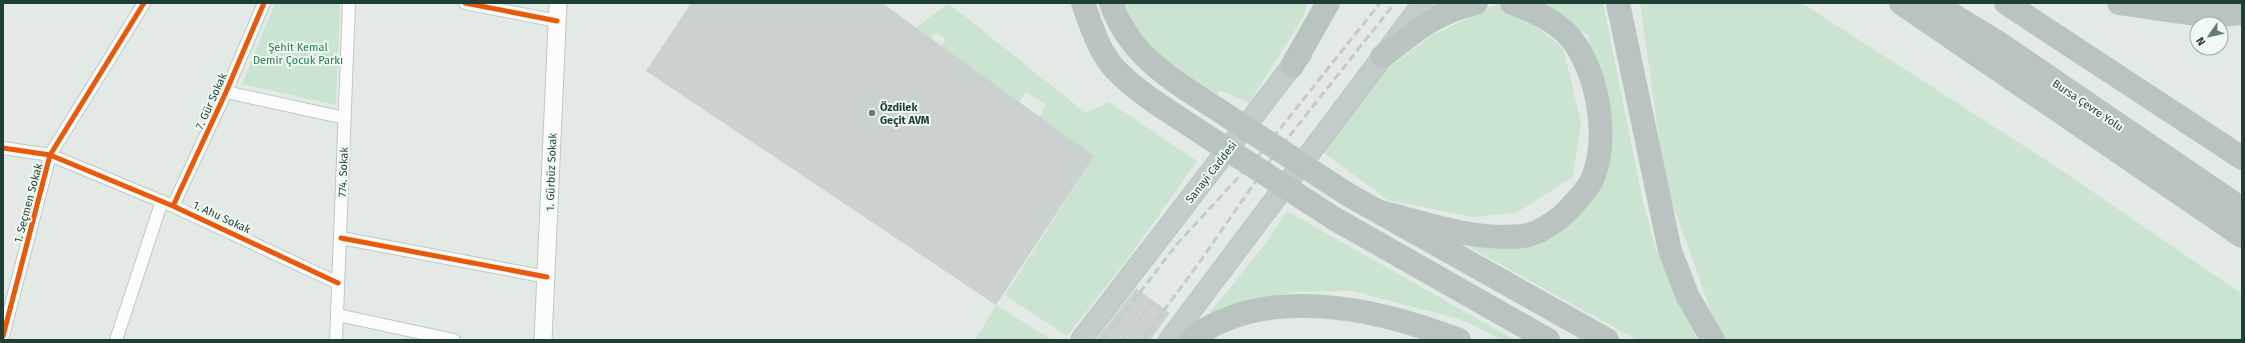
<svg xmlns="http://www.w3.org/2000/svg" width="2245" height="343" font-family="'Fira Sans',sans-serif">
	<rect width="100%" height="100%" fill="#e3eae6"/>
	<path fill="#cae4d1" d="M275,3H340L336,105L242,84Z
		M948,3L1086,113L1109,102L1197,161L1130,256L1067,336L1005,295L1094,156L1038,119L1046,105L1026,92L1017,105L938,51L946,40L936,32L927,44L916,28Z
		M1121,3H1308L1304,16L1249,103L1220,90L1216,95L1152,54L1132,31Z
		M1531,3H1603L1643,202L1656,250L1698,340H1637L1469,247H1510L1544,238L1575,219L1595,194L1608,120L1588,36L1548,8Z
		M1640,3H1802L2061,170L2242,294V340H1721L1665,182Z
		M1497,4L1533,24L1563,48L1581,122L1573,177L1516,213L1473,217L1388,200L1317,148L1387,69L1433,35Z
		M1287,211L1515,340H1502L1462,320L1353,291L1291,292L1209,314L1269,239Z
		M996,305L1052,340H975Z"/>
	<path fill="#cad1ce" d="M691,3H882L1094,156L996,305L646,71Z
		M1136,288L1170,313L1150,340H1096Z"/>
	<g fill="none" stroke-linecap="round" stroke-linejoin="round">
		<g stroke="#c0c7c3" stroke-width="14">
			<path id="minor" d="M465,3L557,21
				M226,92L345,118
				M3,148L50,155L173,206L338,283
				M173,206L226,92L264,3
				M341,238L547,277
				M338,315L454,340
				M3,336L50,155L144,3
				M116,340L162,201
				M336,340L349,3"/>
		</g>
		<g stroke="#bec7c3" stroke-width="19">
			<path id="secondary" d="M543,340L558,3"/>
		</g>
		<g stroke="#bbc6c2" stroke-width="22">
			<path id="trunk" d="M1081,340L1301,54
				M1169,340L1423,3"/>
		</g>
		<g stroke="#bbc6c2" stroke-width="24">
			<path id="motorway" d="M1083,3C1091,25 1099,52 1115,69C1141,96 1177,116 1208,137
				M1111,3C1130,58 1177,83 1223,113
				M1618,3L1670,251L1688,297L1713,340
				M1901,3L2242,236
				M1933,3L1997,42L2242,209
				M2006,3L2242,158
				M2119,3L2210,16L2242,13
				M1382,57C1415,31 1434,13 1476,3
				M1292,66L1328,3
				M1347,194L1607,340
				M1381,212C1427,224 1475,241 1523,236C1539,234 1559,220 1570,208C1577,200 1587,190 1592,180C1609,140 1599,81 1576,45C1562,23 1535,11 1512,3
				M1335,219L1548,340
				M1190,340C1265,282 1379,309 1459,340"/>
		</g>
		<path stroke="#c0cac5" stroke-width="2.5" stroke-dasharray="2 3" stroke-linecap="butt" d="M1124,339L1152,303"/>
		<use href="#minor" stroke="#fbfcfb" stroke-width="12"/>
		<use href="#secondary" stroke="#fbfcfb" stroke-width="17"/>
		<use href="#trunk" stroke="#c2ccc9" stroke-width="20"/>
		<use href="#motorway" stroke="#b9c3c0" stroke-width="22"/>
		<path stroke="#c6cbc9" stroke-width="3" stroke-dasharray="8 4" stroke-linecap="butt" d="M1103,340L1177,244L1260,154L1380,3
			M1142,340L1199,263L1271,159L1395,3"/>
		<g stroke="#bbc6c2" stroke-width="24" stroke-linecap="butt">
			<path id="motorway-bridge" d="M1223,113L1347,194
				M1208,137L1335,219"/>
		</g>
		<use href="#motorway-bridge" stroke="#b9c3c0" stroke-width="22"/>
		<g stroke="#f0f9f4" stroke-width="8">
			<path id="cycleway" d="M465,3L557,21
				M3,148L50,155L173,206L338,283
				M173,206L226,92L264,3
				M341,238L547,277
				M3,336L50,155L144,3"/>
		</g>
		<use href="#cycleway" stroke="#e8590c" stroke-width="5"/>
	</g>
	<circle fill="#637b73" stroke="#f0f9f4" stroke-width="1.5" cx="872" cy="113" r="4"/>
	<g text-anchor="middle" stroke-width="4" stroke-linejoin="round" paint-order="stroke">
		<g font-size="11" fill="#247a43" stroke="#f0f9f4">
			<text x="298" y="51">Şehit Kemal<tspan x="298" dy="13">Demir Çocuk Parkı</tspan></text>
		</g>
		<g font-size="11" fill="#1e3f35" stroke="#f0f9f4">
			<text transform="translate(211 101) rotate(-66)" y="4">7. Gür Sokak</text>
			<text transform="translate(2088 105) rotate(34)" y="4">Bursa Çevre Yolu</text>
			<text transform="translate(343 172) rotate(-88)" y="4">774. Sokak</text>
			<text transform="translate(551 172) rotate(-88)" y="4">1. Gürbüz Sokak</text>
			<text transform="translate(1211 172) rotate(-52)" y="4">Sanayi Caddesi</text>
			<text transform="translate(28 203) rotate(-75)" y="4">1. Seçmen Sokak</text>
			<text transform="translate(222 217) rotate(25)" y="4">1. Ahu Sokak</text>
		</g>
		<g font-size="11" font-weight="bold" fill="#1e3f35" stroke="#f0f9f4" text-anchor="start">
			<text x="880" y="111">Özdilek<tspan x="880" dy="13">Geçit AVM</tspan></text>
		</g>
	</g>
	<rect width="2245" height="343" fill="none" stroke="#1e3f35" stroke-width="8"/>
	<g transform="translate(2209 36) rotate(236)"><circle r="19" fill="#f0f9f4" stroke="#9cafa8"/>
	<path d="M0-3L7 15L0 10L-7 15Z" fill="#637b73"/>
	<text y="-6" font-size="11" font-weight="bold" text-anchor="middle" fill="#1e3f35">N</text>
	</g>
</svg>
